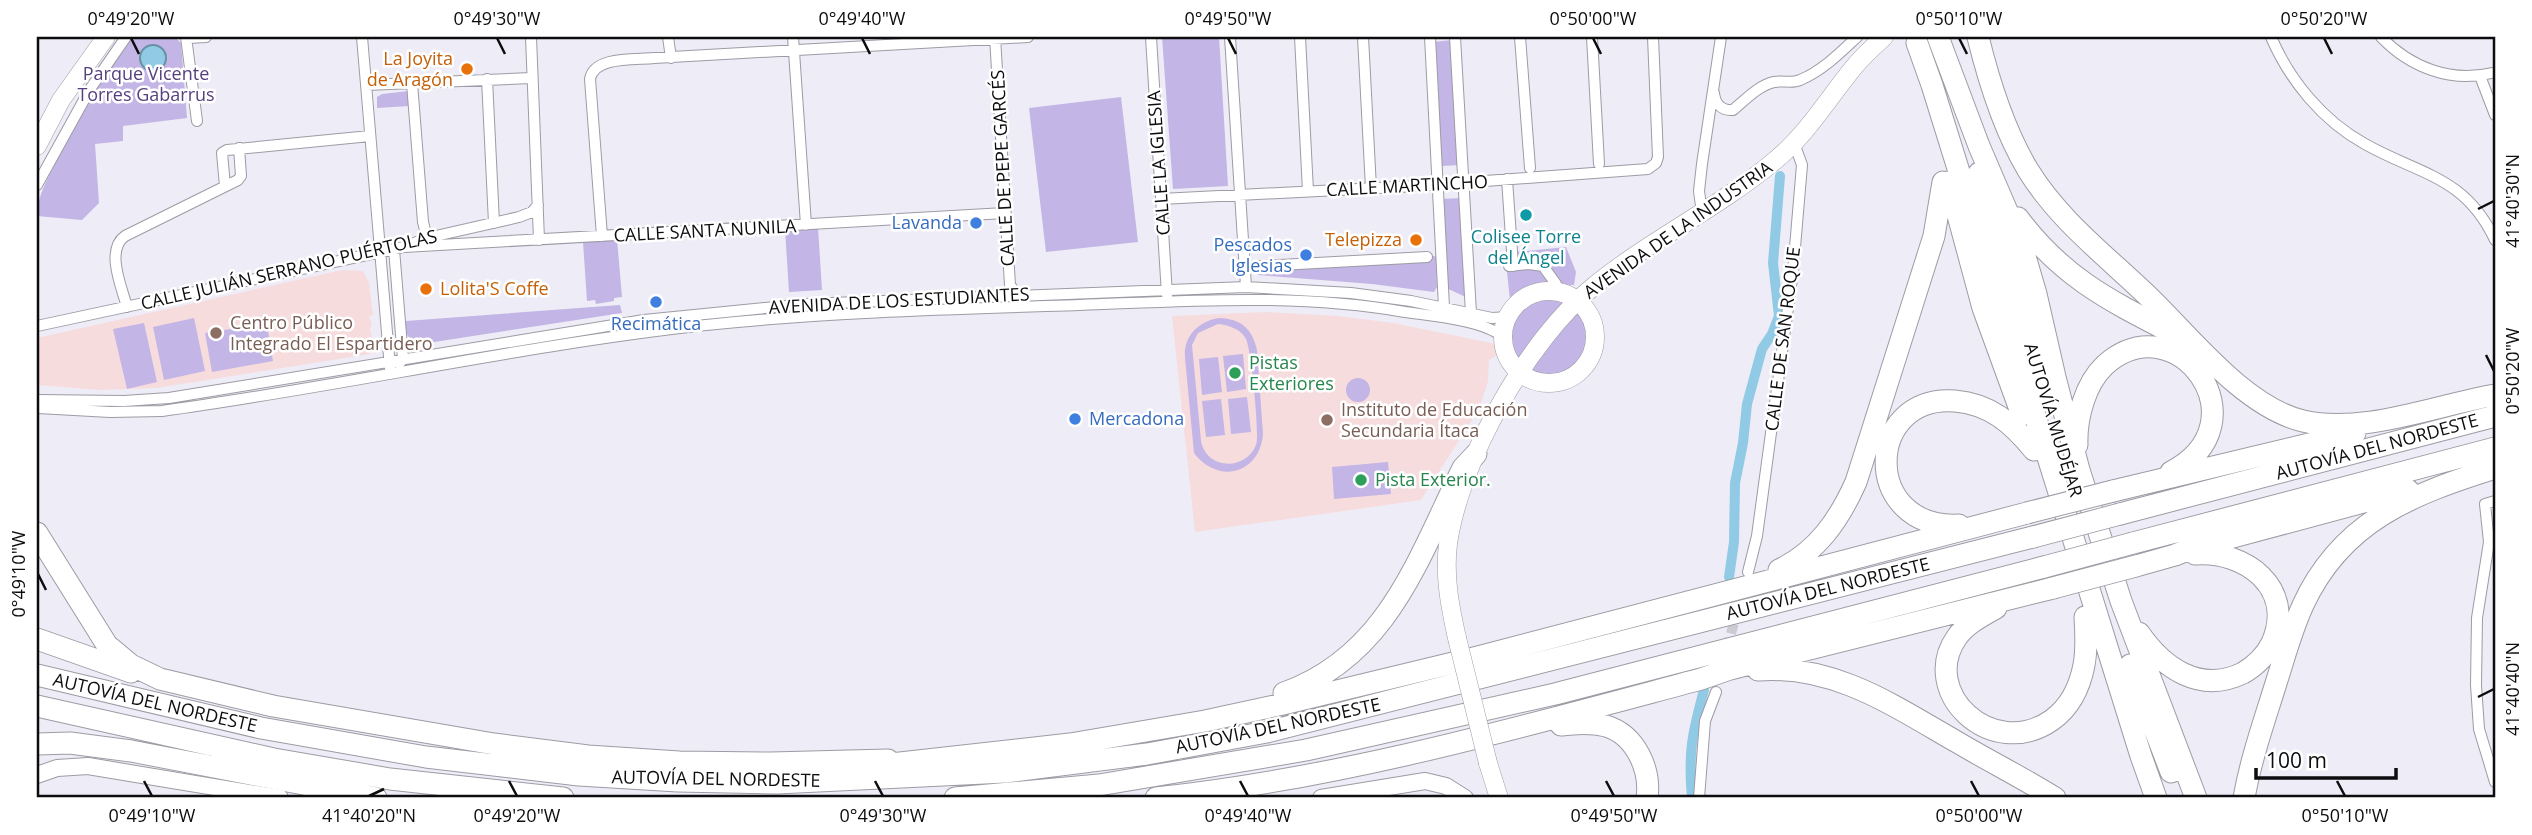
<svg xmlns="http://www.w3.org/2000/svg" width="2532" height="835" font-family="'Open Sans',sans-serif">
	<rect width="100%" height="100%" fill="#eeecf6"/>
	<path fill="#f7dcde" d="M342,270L363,271L369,283L373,315L369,316L372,326L370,328L374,349L370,354L157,388L100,390L37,385V338Z
		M1266,312L1338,316L1393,323L1496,344L1499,354L1489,360L1488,381L1479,409L1421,500L1195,532L1172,316Z"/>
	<path fill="#c3b5e5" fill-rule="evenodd" d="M133,37H175L181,43L187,118L123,126V141L95,144L99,203L82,220L37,216C37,198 46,182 54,166C76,119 103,78 133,37Z
		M1162,37H1219L1228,186L1173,189Z
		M1452,40L1460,165L1441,166L1433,42Z
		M409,91L410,106L377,108V97L382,94Z
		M1121,97L1138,242L1046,252L1029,108Z
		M1464,198L1470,299L1444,287L1438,199Z
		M818,227L822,290L789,292L785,229Z
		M617,239L622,297L614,298V301L596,304L595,300L587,301L583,242Z
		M1566,247L1576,272L1574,285C1549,284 1528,283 1510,300L1505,253Z
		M1436,256L1437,287L1434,292L1372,284L1258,275L1256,267Z
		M1552,296L1566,299V301L1516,361C1497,329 1515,299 1552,296Z
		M620,305L622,313L415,345L401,327L406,321Z
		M1579,310C1611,338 1578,391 1530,374L1536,360Z
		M194,318L205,371L164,380L153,327Z
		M1219,318C1241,319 1252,328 1257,350L1263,434C1260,474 1218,485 1194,453L1185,358C1183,336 1199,321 1219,318ZM1218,324C1228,325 1241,329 1246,339C1251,348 1260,436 1256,445C1245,472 1206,469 1201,441L1192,345L1198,333Z
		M144,323L157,382L127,389L113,329Z
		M263,324L267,325L273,361L212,372L205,333Z
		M1243,354L1246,389L1227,392L1223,356Z
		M1218,357L1222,392L1202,395L1199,359Z
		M1346 390a12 12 0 1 1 24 0a12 12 0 1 1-24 0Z
		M1247,397L1251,432L1231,434L1228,399Z
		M1221,399L1225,435L1206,437L1202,401Z
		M1388,462L1391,494L1334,499L1332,467Z"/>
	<path fill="#91cae4" stroke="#6991a4" stroke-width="2" d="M140 58a13 13 0 1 1 26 0a13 13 0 1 1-26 0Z"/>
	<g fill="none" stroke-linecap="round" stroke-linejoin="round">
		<path stroke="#91cae4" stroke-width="10" d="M1729,577L1734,542L1735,483L1743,443L1747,404L1762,349L1772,334L1779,316L1773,263L1780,176
			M1692,798C1688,753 1692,734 1704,690"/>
		<path stroke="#cccad3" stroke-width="10" stroke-dasharray="10 5" stroke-linecap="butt" d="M1727,648L1744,586"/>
		<g stroke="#9d9ba4" stroke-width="12">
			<path id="street" d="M186,37L197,121
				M362,37L390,368
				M531,37L539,240
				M668,37L671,58
				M793,37L806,225
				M995,37L1010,285L1018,296
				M1151,37L1167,295
				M1230,37L1246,287
				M1300,37L1308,191
				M1363,37L1371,188
				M1430,37L1444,307
				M1455,37L1471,313
				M1520,37L1530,168
				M1592,37L1599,164
				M2271,37C2290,81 2323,121 2365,144C2420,175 2465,176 2495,240
				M2381,37C2410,67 2450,83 2492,73
				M188,38L206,37
				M2480,76L2495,115
				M487,79L494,223
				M412,83L423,222L427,238
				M366,85L531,78
				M1714,93C1715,103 1721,111 1733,110C1744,101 1759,85 1774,82C1783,80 1791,84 1800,80C1822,71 1840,53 1857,37
				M1507,179L1513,266
				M37,185L90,89L126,37
				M225,186L222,153L227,150L370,136
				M1161,199L1417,186L1648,169L1656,163L1658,157L1653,37
				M1702,213L1699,191L1702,164L1721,37
				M602,236L590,79C594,56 635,60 654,58L1028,37
				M404,247L1005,213
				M394,249L403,359L399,364
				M1509,266L1529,264L1543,266L1556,284
				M1244,267L1427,257
				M127,307C122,288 105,250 125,236L238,180L241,176L239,148
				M37,326L404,247L427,238L519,217L532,212L538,205
				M37,400L124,401L169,398L644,320L806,304L1246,287L1351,293L1411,301L1492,318L1508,317
				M38,408L110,412L162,411C344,386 524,345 706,325C830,312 955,309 1080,305C1188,301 1297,293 1405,312C1432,316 1483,320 1503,337
				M2495,501L2485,504L2489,542L2477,618L2476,685L2479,729L2495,782
				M1748,572L1757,536L1793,271L1802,165L1794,143
				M1699,798L1705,721L1716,692"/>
		</g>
		<g stroke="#9d9ba4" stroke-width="18">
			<path id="secondary" d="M37,775L57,768L88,766L280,798
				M1321,798L1425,781L1446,786L1465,798"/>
		</g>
		<g stroke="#9d9ba4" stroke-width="19">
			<path id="primary" d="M37,146L61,100L106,37
				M1503 337a46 46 0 1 1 92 0a46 46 0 1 1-92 0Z
				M1457,638C1450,607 1444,576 1448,544C1460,460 1528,339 1594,286C1650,240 1716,209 1772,163C1806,136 1827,100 1854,67C1863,56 1874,46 1884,37
				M1488,763L1499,798"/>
		</g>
		<g stroke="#9d9ba4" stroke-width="23">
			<path id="highway" d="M1938,37L1979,146L2022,246L2036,294L2055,377L2079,470L2121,601L2196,798
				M1978,37C1989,82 2004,130 2028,170C2059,221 2109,258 2152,300C2193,340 2245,407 2303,421C2362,435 2436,405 2495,395
				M1917,43L1932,85L2141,756L2156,798
				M1979,173L2047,401
				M1949,182L1983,308L2022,415
				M2018,218C2065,281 2115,303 2182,338
				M2077,445C2076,418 2085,384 2105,365C2177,301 2266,423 2171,472
				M2113,491L2355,433
				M2120,514L2495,416
				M1959,525C1861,530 1864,394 1955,401C1990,404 2012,423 2034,450
				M37,533L107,645L131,665L160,679L273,706L494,744L588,756L679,762L771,763L888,760
				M2133,543L2495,448
				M2136,566L2175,555L2192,548L2408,490
				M1779,570C1817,552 1839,520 1856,482L1934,236L1943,182
				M1996,608C1982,616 1966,624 1957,637C1918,692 1992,762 2052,720C2070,707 2080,686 2084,665C2087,649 2086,633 2085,617
				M2139,633C2163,668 2200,694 2243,673C2255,666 2266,655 2272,643C2296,588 2245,550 2195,554
				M37,639L131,672
				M2130,665L2171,772
				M1758,670C1834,664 1894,706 1957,742C1989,761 2023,778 2055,798
				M37,675L261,728L426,757L579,775L678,781L777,783L1005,772L1147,754L1267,732L2033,537
				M1284,693C1388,656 1418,558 1463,468L1476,454
				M37,706L274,759L390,779L563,798
				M1561,725C1576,723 1591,722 1606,726C1636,735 1651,770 1647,798
				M37,744L70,743L131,751L376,798
				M873,766L1070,744L1205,721L1283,704L1478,657L2027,513
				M955,798L1099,785L1306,750L1555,694L2044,567
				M1156,798C1342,778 1521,727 1701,679L1730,669L2053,588
				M2244,798C2251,758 2265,719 2277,680C2285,655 2292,629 2303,605C2342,520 2413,494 2495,468"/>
		</g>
		<use href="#street" stroke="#fff" stroke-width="10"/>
		<use href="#secondary" stroke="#fff" stroke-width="16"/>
		<use href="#primary" stroke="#fff" stroke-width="18"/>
		<use href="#highway" stroke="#fff" stroke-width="21"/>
		<g stroke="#9d9ba4" stroke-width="19" stroke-linecap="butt">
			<path id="primary-bridge" d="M1457,638L1488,763"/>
		</g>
		<g stroke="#9d9ba4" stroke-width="23" stroke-linecap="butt">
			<path id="highway-bridge" d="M2027,513L2113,491
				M2033,537L2120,514
				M2044,567L2133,543
				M2053,588L2136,566"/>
		</g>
		<use href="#primary-bridge" stroke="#fff" stroke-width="18"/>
		<use href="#highway-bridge" stroke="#fff" stroke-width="21"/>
	</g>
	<path fill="none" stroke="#0d0c0f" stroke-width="2.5" d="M131,38L139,54M497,38L505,54M862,38L870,54M1228,38L1236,54M1593,38L1601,54M1959,38L1967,54M2324,38L2332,54M2478,209L2494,201M2486,355L2494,371M38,574L46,590M2478,697L2494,689M144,781L152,796M509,781L517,796M875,781L883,796M1240,781L1248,796M1606,781L1614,796M1971,781L1979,796M2337,781L2345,796M369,796L384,789"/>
	<g fill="#e8710a" stroke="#fff" stroke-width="2.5">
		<circle cx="467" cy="69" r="7"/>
		<circle cx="1416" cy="240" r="7"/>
		<circle cx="426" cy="289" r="7"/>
	</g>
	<circle fill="#0f9aa8" stroke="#fff" stroke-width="2.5" cx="1526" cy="215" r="7"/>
	<g fill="#3f7fe0" stroke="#fff" stroke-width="2.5">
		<circle cx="976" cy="223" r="7"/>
		<circle cx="1306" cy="255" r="7"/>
		<circle cx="656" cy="302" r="7"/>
		<circle cx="1075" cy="419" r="7"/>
	</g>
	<g fill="#8d6e63" stroke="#fff" stroke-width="2.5">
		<circle cx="216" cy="333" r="7"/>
		<circle cx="1327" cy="420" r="7"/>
	</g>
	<g fill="#2e9e5b" stroke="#fff" stroke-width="2.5">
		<circle cx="1235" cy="373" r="7"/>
		<circle cx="1361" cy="480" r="7"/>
	</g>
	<g text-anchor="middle" stroke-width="5" stroke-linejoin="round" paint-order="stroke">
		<g font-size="18" fill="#c56008" stroke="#fff" text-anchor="end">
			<text x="453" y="65">La Joyita<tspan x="453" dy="21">de Aragón</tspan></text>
			<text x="1402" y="246">Telepizza</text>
			<text x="440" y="295" text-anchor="start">Lolita'S Coffe</text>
		</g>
		<g font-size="18" fill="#56417e" stroke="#fff">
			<text x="146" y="80">Parque Vicente<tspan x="146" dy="21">Torres Gabarrus</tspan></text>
		</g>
		<g font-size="18" fill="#0d0c0f" stroke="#fff">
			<text transform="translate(1159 163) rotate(-94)" y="6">CALLE LA IGLESIA</text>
			<text transform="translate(1003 168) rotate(-93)" y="6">CALLE DE PEPE GARCÉS</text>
			<text transform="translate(1407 186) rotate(-3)" y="6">CALLE MARTINCHO</text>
			<text transform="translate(1678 230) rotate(-35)" y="6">AVENIDA DE LA INDUSTRIA</text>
			<text transform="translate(705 231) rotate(-3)" y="6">CALLE SANTA NUNILA</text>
			<text transform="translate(289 270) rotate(-13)" y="6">CALLE JULIÁN SERRANO PUÉRTOLAS</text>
			<text transform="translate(899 301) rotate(-3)" y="6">AVENIDA DE LOS ESTUDIANTES</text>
			<text transform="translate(1783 339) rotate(-83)" y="6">CALLE DE SAN ROQUE</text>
			<text transform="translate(2053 420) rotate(73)" y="6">AUTOVÍA MUDÉJAR</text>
			<text transform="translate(2377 447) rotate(-15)" y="6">AUTOVÍA DEL NORDESTE</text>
			<text transform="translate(1828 589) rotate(-14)" y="6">AUTOVÍA DEL NORDESTE</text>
			<text transform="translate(155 703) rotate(13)" y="6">AUTOVÍA DEL NORDESTE</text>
			<text transform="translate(1278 726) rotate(-12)" y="6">AUTOVÍA DEL NORDESTE</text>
			<text transform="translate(716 779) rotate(1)" y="6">AUTOVÍA DEL NORDESTE</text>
		</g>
		<g font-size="18" fill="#366cbe" stroke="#fff" text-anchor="end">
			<text x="962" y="229">Lavanda</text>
			<text x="1292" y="251">Pescados<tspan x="1292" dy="21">Iglesias</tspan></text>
			<text x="656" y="330" text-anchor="middle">Recimática</text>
			<text x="1089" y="425" text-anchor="start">Mercadona</text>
		</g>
		<g font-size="18" fill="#0d838f" stroke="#fff">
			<text x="1526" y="243">Colisee Torre<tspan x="1526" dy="21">del Ángel</tspan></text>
		</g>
		<g font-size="18" fill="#785e54" stroke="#fff" text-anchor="start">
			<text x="230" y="329">Centro Público<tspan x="230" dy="21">Integrado El Espartidero</tspan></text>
			<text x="1341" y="416">Instituto de Educación<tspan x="1341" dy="21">Secundaria Ítaca</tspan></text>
		</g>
		<g font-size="18" fill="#27864d" stroke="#fff" text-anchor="start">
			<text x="1249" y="369">Pistas<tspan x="1249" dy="21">Exteriores</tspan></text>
			<text x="1375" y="486">Pista Exterior.</text>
		</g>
	</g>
	<rect width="2532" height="835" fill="none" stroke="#ffffff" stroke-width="77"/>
	<path d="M2256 768v10h140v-10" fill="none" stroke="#0d0c0f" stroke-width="3.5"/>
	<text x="2266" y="768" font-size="21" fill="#0d0c0f" stroke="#ffffff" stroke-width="5" paint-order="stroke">100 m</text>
	<rect x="38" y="38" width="2456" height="758" fill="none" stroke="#0d0c0f" stroke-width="2.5"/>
	<g font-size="18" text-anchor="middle" fill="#0d0c0f">
		<text x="131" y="25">0°49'20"W</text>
		<text x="497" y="25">0°49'30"W</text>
		<text x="862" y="25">0°49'40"W</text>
		<text x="1228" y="25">0°49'50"W</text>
		<text x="1593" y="25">0°50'00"W</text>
		<text x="1959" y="25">0°50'10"W</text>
		<text x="2324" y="25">0°50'20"W</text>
		<text transform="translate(2513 201) rotate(-90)" y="6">41°40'30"N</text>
		<text transform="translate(2513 371) rotate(-90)" y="6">0°50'20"W</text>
		<text transform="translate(19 574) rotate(-90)" y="6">0°49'10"W</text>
		<text transform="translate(2513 689) rotate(-90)" y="6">41°40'40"N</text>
		<text x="152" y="822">0°49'10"W</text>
		<text x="369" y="822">41°40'20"N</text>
		<text x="517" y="822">0°49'20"W</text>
		<text x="883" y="822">0°49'30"W</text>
		<text x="1248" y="822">0°49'40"W</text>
		<text x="1614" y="822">0°49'50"W</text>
		<text x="1979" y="822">0°50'00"W</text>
		<text x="2345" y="822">0°50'10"W</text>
	</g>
</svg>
